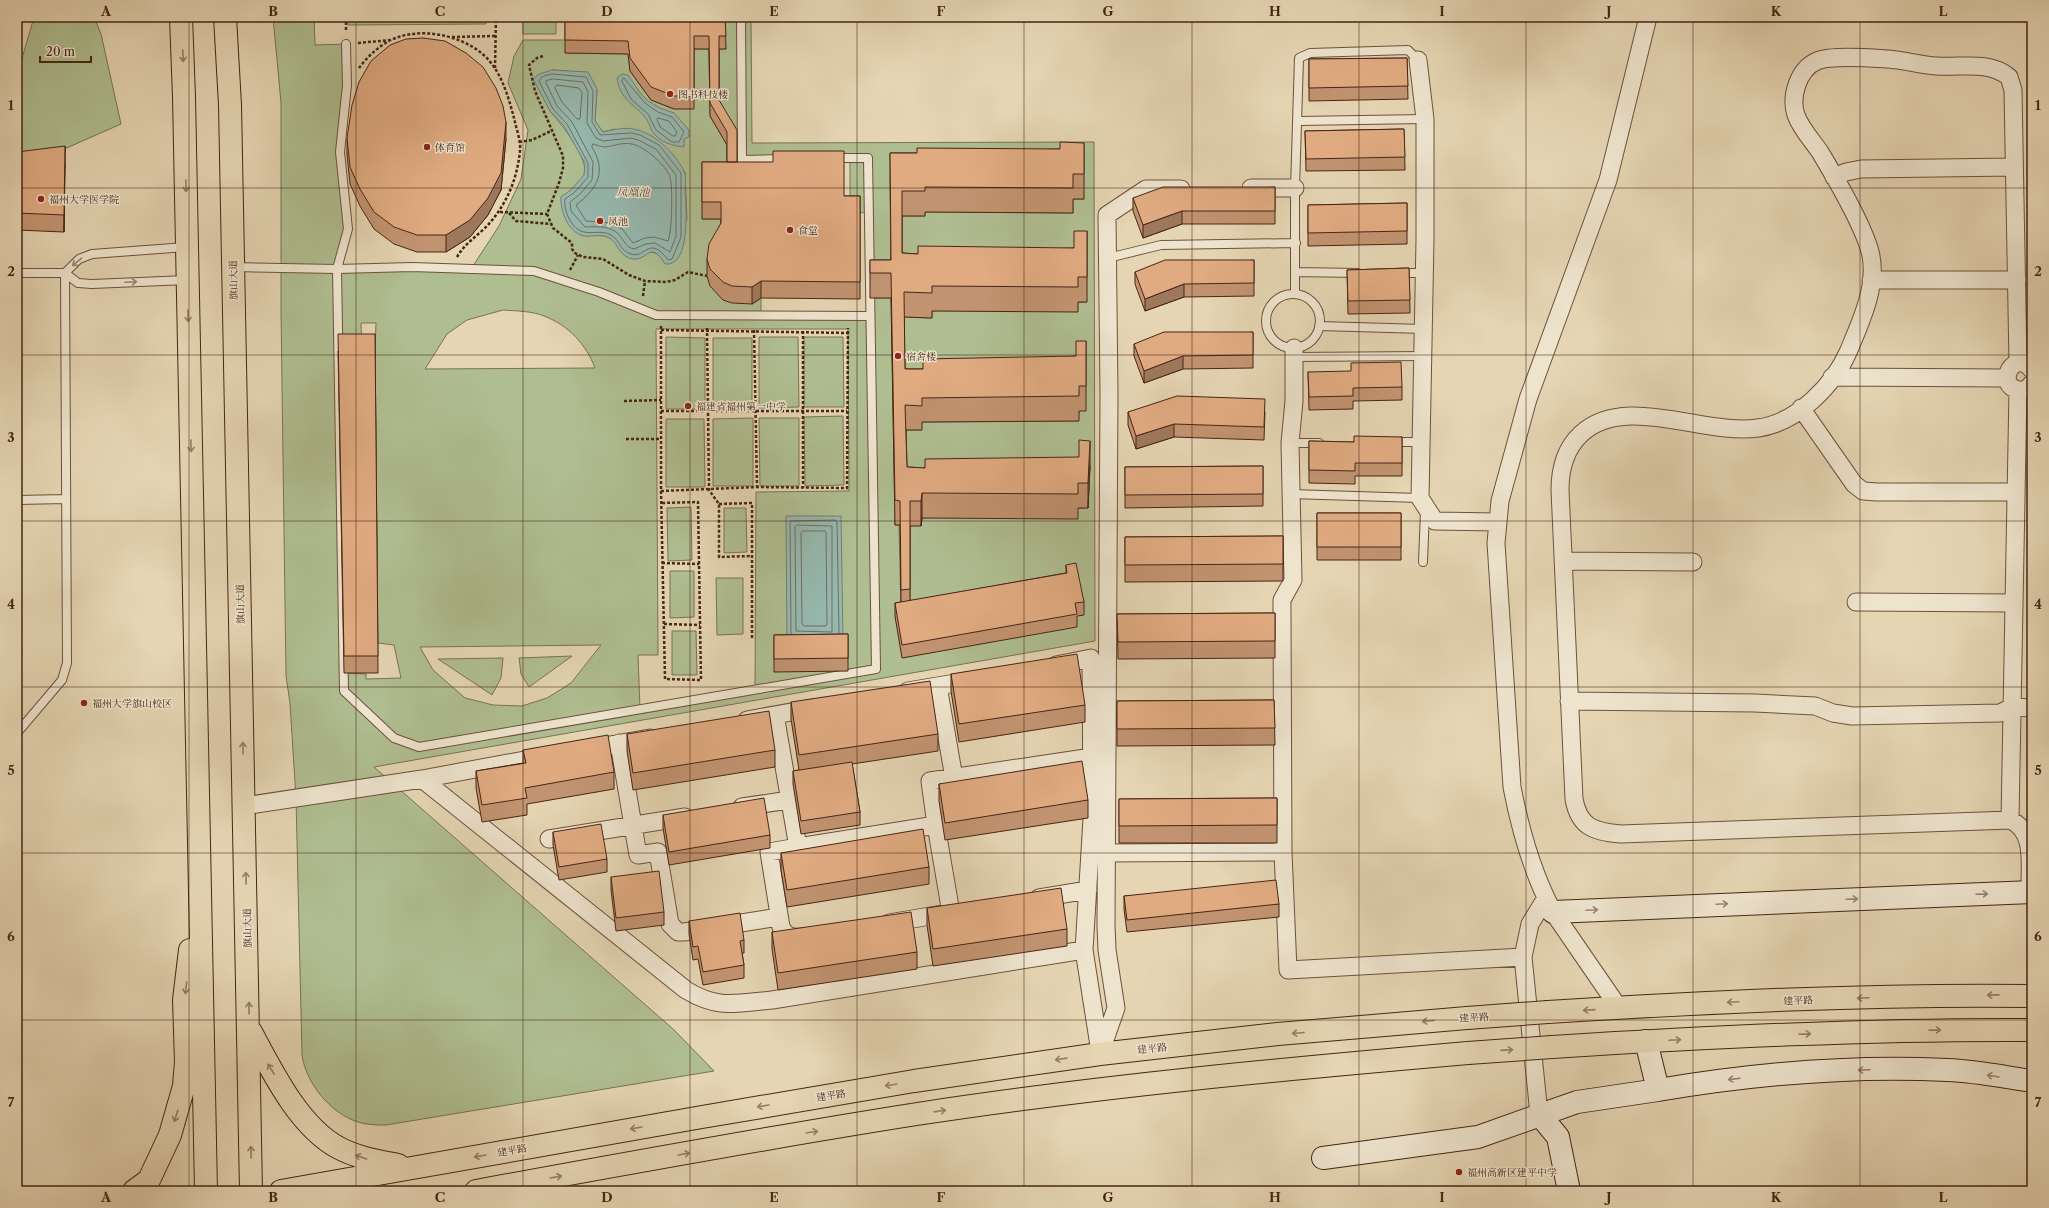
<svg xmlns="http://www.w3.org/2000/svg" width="2049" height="1208" font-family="'Libre Caslon Text','Noto Serif SC',serif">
	<rect width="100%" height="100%" fill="#e5d5b3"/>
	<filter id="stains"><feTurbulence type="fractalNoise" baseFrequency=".005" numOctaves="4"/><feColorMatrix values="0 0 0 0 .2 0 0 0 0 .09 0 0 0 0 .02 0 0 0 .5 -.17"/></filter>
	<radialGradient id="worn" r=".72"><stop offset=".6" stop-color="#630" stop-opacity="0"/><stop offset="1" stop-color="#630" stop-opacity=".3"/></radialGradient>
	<path fill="#afbe91" stroke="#7a7253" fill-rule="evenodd" d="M34,17H94L101,34L121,124L62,150L17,167V76Z
		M273,17H314L315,45L346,44L340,152L348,229L337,268L471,269L499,226L521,179L528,130L508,83L514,56L523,40H566L565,53L628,54L630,71L651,100L674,109L694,49H709L710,116L727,145V179L702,219H721V240L752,304L761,298V315L870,316V298H891L895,525H899L901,615L1075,616L1084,614L910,613V526L921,525L922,518L1088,508L1090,466L907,492L905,430H921L922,422L1078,421L1079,411L905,394L904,317L932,318V311L1087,302L902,278V216H925V212L1073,213V199H1084L890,178L891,278L870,285L868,213L850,212V158L737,179L719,113V49H726L719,17H751L752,143L1094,142L1095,641L374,767L673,1029L714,1071L386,1125C377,1125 367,1125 358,1122C330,1113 306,1083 302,1055L296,798L290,703L286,676L281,310V103ZM552,70L568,71L597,89L595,121L603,132L615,129L685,172L687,219L665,264C661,257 658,252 649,252L605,236L595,235L561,197C569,192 579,185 584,176C591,161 560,122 550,111ZM503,310C516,311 532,311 544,316C568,325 586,344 595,368L425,369L447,334L467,320ZM361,323H376L375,351L378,643L394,645L401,678L366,679V674L344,673L362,351ZM656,329H848L849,491L756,492L755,689L640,709L638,655H658ZM601,645L571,683L547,698L522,706L493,705L465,698L433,670L420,647Z
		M348,17H486V24L348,25Z
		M523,17H556V34H523Z
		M666,337L705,338V409H666Z
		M759,337H798L799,407L759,408Z
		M804,337H843L844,407H804Z
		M713,338H752V408H713Z
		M843,416L844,485L805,486L804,417Z
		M753,418V486H713V419Z
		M759,418H799V486H760Z
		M666,419H704L705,487H666Z
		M691,507L692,560L668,561L667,508Z
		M724,508H746L747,552L724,553Z
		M670,571H694V617L670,618Z
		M716,578H743V634L717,635Z
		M672,631H696L697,675H672Z
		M572,656L529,687L521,674L519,658Z
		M503,658L501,678L492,695L438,659Z"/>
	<path fill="#96b8af" stroke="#767d71" d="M552,70L588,72L597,89L595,121L603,132C613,130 624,127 633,129C654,132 675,153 684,171C687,176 685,186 685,192C686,207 691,267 665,264C650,239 648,261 633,259C620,257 619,246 611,239C603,233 592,237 584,236C568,233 560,210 561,197L572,189L584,175L585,163L564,126L550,111L533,79L539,74Z
		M622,74L628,75L641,94L648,101L660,108L674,113L689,130V137L684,139V147C672,146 659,142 652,131C650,126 648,121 645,117C633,103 620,100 617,78Z
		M786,516H841L843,640L787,641Z"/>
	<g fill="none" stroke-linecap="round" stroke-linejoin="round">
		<path stroke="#6e6e62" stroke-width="1" d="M552,74L586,77L593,91L592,122L600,135L632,133L640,135L659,145L681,173V237L672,259L668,260C649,234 646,259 631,254C620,251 620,240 611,235C602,230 594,234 584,232C572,230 563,210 565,199L575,192L588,177V163L567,124L553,109L539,81L542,77Z
			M624,78L645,103L658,112L672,117L684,132L679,142H672L656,130L648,114L631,99L622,81Z
			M553,79L583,82L588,92L587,123L596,138L603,141L631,138L638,140L656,149L676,175V236L670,252L655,243L646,244L634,249C624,247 624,238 616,232C607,225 595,227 585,227L571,211L570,202L579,195L592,180L593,162L572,122L557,106L546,83V81Z
			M557,85L579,88L582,93L580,119H577L562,102L555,88Z
			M658,118L669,121L677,132L675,136H673L660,127L657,120Z
			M593,144C597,145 601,147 605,147C614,146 623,142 632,144C644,146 667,166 670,177C673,187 672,233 668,241L654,237L645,238L633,243L622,229L611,223L586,221L576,205C598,188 607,172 592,147Z
			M797,525L832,526V632L796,631L795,527Z
			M803,531H825L826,532L827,624L826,626H804L802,624L801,533Z
			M791,634L790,521L835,520L837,522L839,633"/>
		<g stroke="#6e513c" stroke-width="10">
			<path id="lane" d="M741,17L742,160L782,159
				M346,44L347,85L340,152L348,229L337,269L344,691L394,738L419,747L876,669L868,158H834
				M1298,121L1425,119
				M1108,258L1161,245L1296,243
				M233,267L337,269L412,267L534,271L599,292L656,315L870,316
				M1295,272L1358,273
				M17,273H65L78,283L92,284L187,280
				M1399,273H1425
				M1295,294V188L1299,58L1310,53L1408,50L1418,60
				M1266 321a27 27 0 1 1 54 0a27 27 0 1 1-54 0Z
				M1319,326L1424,329
				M1294,357L1424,356
				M1391,442H1422
				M1290,443H1319
				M1290,494L1420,498
				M17,500L66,499
				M1423,562L1425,511
				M17,733L62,680L67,663L65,273L79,259L92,254L186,247"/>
		</g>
		<g stroke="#6e513c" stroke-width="19">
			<path id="street" d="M1418,60L1425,119V240L1420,498L1435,521L1497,522
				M1834,177L1846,172L1861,169L2014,167
				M1251,188H1295
				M1871,280H2017
				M1294,348V401L1290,443L1293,580L1282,600V617L1283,852L1288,970L1523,957
				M2032,370C2014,347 1994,386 2019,390C2024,391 2029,388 2032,383
				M1832,377L2007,378
				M2018,390L2010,820L1621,834C1594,832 1579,827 1574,799L1560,490C1560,469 1566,448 1581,434C1625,393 1704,436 1758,428C1797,423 1834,385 1849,350C1861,321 1877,287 1871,256C1866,229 1835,177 1820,152C1812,140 1801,129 1796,115C1790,97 1798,69 1817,61C1831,55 1871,58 1888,59C1904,60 1920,65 1936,66C1961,68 1988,60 2009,77L2013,90L2018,363
				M1801,408L1854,484L1863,491L1877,492H2016
				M1563,561L1693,562
				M1856,602L2014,603
				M1056,665L1091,658L1092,819L1084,950
				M938,686L954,778
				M908,691L973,680
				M1569,701L1755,703L1815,706L1833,713L1852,716L2000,713L2012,707L2032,708
				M775,715L798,847L936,825L951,913
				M747,720L813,708
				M619,743L638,855L658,852L670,924L678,932H684L779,917
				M587,749L650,738
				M422,779L686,990C719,1010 736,1003 772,1000L1084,950L1100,1052
				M244,806L422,779L546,756
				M742,807L789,800
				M2010,820C2037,831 2029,869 2030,892
				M936,825L930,781L1092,757
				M549,839L685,817
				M798,847L769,852L781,927C786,937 792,938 802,937
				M1106,853L1283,852
				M1039,898L1088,890
				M889,923L948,913
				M1619,1008L1553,912C1533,874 1520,829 1512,787L1496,543L1500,501L1528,399L1608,180L1648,17
				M1100,1054L1116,1008L1107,950L1106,925L1109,393L1107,215L1146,189H1181
				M1539,1114L1523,957L1530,924L1546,898"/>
		</g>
		<g stroke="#462515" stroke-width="24">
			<path id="secondary" d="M1553,912L2032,892
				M1658,1090C1753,1074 1851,1065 1948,1070C1976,1071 2004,1077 2032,1081
				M1539,1114L1558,1137L1569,1191
				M1323,1158L1478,1137L1577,1102L1658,1090L1646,1041"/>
		</g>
		<g stroke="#462515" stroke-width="24">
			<path id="highway" d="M181,17L184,97L206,1191
				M225,17L230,105L251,1191
				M1548,1012C1709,1002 1871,994 2032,996
				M251,1032C272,1071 299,1127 339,1148C358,1158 378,1161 398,1165
				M1552,1047C1712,1037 1872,1029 2032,1030
				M134,1191L149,1180L170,1135L184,1086L186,1062L184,1000L190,950
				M281,1191L702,1117L914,1081L1100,1054L1278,1034L1467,1018
				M476,1191C623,1164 770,1137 917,1114C1100,1086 1284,1069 1468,1053"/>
		</g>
		<path stroke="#462515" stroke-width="2.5" stroke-dasharray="3 2" stroke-linecap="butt" d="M346,17V32
			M452,37L495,36
			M358,43L391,40
			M543,56L537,58L529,65L535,91L563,156V168L559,183L547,214L553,228L572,243V249L575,253L583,257L603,259L629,275L645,281L666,282L675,280L688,272L707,276
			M359,68C367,57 379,46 391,40C418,27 457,34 480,52C500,67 508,95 514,118C516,128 521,140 520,151C517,181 505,208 484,229C474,238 464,245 457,257
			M495,68L496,17
			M519,142L532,140L551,131
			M500,212L547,214
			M509,213L516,221L551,224
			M570,270L578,255
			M643,296L645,281
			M661,326V491L665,679L701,680L698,502L661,503
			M707,328L709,490L719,504V557L752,556
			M661,330L848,333
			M754,330L757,487
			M803,331V488
			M624,401L661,400
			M661,411H847
			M626,439H661
			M661,491L757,487L847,488L848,328
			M719,504L752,503V640
			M662,563L699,564
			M664,624L700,625"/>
		<use href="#lane" stroke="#eee4ce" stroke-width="8"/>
		<use href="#street" stroke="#eee4ce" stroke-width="17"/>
		<use href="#secondary" stroke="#eee4ce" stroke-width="22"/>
		<use href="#highway" stroke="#e5d5b3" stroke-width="22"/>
		<g stroke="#462515" stroke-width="24" stroke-linecap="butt">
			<path id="highway-bridge" d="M1467,1018L1548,1012
				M1468,1053L1552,1047"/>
		</g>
		<use href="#highway-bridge" stroke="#e5d5b3" stroke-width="22"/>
	</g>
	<path fill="#c29370" stroke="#462515" d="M565,17H725L726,49H719V100L737,162L844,196H860V299L761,298L752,304L732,303L723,300L710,286L707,276V259L721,223V219H702V162H727V145L710,116L709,49H694V109H674L651,100L630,71L628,54L565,53Z
		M1407,58L1408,99L1309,101V59Z
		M1404,129L1405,170L1306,171L1305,131Z
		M347,138L506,139L501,190L488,215L470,237L446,252H417L394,244L374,229L360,206L350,184L347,155Z
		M1084,143V199H1073V213L925,212V216H902V253L918,254L1074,248L1087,231V302H1078V312L932,311V318L904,317L905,369H923L1076,356L1086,341V411H1079V421L922,422V430H906L907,467L925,468L1090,465L1088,508H1078V519L922,518L921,526H910V601L1066,573V565L1084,602V615L1077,616V627L902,658L895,616V603L901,602L900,525H895L891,298H870V260H891L890,153H917L1060,149Z
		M17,152L65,163L64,232L17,230Z
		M1275,187V224H1182L1143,238L1133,211V198Z
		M1407,203V244L1308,246V205Z
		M1254,260V296L1184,297L1145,311L1135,284V272Z
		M1409,268L1410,313L1348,314L1347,270Z
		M1253,332V368L1183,369L1144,383L1134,356V344Z
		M375,334L378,673H344L338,351Z
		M1308,372L1402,387V400L1353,401V409L1309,410Z
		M1128,412H1265L1264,440L1174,437L1136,449L1128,425Z
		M1402,437V476H1355V484L1309,483V441L1354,442Z
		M1263,466V506L1125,508V467Z
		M1317,513H1401V560H1317Z
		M1283,536V581L1125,582V537Z
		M1275,613V658L1118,659L1117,614Z
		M848,634V671L774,672V635Z
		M951,674L1085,705V722L959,742L951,691Z
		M1274,700L1275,745L1117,746V701Z
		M791,702L938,734V751L852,764L860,812V825L801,834L793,784V771L799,770L791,719Z
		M627,734L775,750V767L633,790L627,751Z
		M523,750L614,772V789L527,804V815L482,822L476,788V771L523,763Z
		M939,784L1088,800V818L945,840L939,801Z
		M1277,798V843H1119V799Z
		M663,815L770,835V848L669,865L663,828Z
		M553,832L607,859V872L559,880L553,845Z
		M781,853L929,867V884L787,907L781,870Z
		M611,877L664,912V925L616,931L611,890Z
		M1124,896L1279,904V917L1127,932L1124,909Z
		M927,908L1067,929V946L933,966L927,925Z
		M689,921L744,940V953H742L744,965V978L703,985L698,959L693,960L689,934Z
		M772,932L917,952V969L778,990L772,949Z"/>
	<path fill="#9e785b" stroke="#462515" d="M506,122V139L501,190L488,215L470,237L446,252V235Z
		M65,146V163L64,232V215Z
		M1182,211V224L1143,238V225Z
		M761,281V298L752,304V287Z
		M1184,284V297L1145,311V299Z
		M1183,356V369L1144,383V371Z
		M1174,424V437L1136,449V436Z
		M1090,441V465L1088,508V483Z
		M922,493V518L921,526V501Z"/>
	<path fill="#e1ab82" stroke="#462515" d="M565,17H725L726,36H719V100L737,130V162H727V132L710,103L709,36H694V96H674L651,87L630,58L628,41L565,40Z
		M423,38L445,41L466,53L483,67L496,88L503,106L506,122L501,173L488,198L470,220L446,235H417L394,227L374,212L360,189L350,167L347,138L352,105L359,82L371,61L390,45L406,39Z
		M1407,58L1408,86L1309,88V59Z
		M1404,129L1405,157L1306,159L1305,131Z
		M1060,142L1084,143V174H1073V188L925,187V191H902V253L918,254V246L1074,248V231H1087V277H1078V287L932,286V293L904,292L905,369H923V359L1076,356V341H1086V386H1079V396L922,398V406L905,405L907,467L925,468V459L1079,457V440L1090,441L1088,483H1078V494L922,493L921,501H910V589L901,590L900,501L895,500L891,273H870V260H891L890,153H917V148L1060,149Z
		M65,146L64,215L17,213V152Z
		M773,151H844V196H860V282L761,281L752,287L732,286L723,282L710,269L707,259L709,244L721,223V202H702V162H773Z
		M1163,187H1275V211H1182L1143,225L1133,198Z
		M1407,203V231L1308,233V205Z
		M1165,260H1254V283L1184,284L1145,299L1135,272Z
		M1409,268L1410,300L1348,301L1347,270Z
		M1164,332H1253V355L1183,356L1144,371L1134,344Z
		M338,334H375L378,656H344Z
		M1401,362L1402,387L1353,388V396L1309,397L1308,372L1351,371V363Z
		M1177,396L1265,399L1264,427L1174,424L1136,436L1128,412Z
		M1354,436L1402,437V463H1355V471L1309,470V441L1354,442Z
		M1263,466V494L1125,495V467Z
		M1317,513H1401V547H1317Z
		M1283,536V564L1125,565V537Z
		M1076,563L1084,602L1075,603L1077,614L902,645L895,603L1067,573L1066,565Z
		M1275,613V641L1118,642L1117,614Z
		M848,634V658L774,659V635Z
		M1077,654L1085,705L959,724L951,674Z
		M930,681L938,734L799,755L791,702Z
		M1274,700L1275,728L1117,729V701Z
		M769,711L775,750L633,773L627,734Z
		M608,735L614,772L525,788L527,798L482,805L476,771L526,763L523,750Z
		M1082,761L1088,800L945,823L939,784Z
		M852,762L860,812L801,821L793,771Z
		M764,798L770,835L669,852L663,815Z
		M1277,798V825L1119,826V799Z
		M601,824L607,859L559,867L553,832Z
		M923,829L929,867L787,890L781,853Z
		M659,871L664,912L616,918L611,877Z
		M1276,880L1279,904L1127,920L1124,896Z
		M1061,888L1067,929L933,949L927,908Z
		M911,912L917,952L778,973L772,932Z
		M740,913L744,940L740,941L744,965L703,972L698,946L693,947L689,921Z"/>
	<defs><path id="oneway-shaft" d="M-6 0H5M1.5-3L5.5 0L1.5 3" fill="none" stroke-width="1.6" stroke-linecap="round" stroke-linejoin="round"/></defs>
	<g stroke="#967d64">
		<use href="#oneway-shaft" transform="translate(183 56) rotate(88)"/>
		<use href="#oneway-shaft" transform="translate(186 186) rotate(89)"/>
		<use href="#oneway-shaft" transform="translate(188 316) rotate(89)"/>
		<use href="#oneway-shaft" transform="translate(191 446) rotate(89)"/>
		<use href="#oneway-shaft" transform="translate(243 748) rotate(-91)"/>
		<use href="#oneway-shaft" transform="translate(246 878) rotate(-91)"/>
		<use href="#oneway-shaft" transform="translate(186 988) rotate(96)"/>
		<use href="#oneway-shaft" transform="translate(1993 995) rotate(179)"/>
		<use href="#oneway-shaft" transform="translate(1863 998) rotate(178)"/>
		<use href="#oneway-shaft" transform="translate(1733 1002) rotate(177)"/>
		<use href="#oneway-shaft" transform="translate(249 1008) rotate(-91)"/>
		<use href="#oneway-shaft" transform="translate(1589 1010) rotate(176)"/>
		<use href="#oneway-shaft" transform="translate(1428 1021) rotate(175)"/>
		<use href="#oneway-shaft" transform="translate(1935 1030) rotate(-1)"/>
		<use href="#oneway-shaft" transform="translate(1298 1033) rotate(175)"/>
		<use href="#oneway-shaft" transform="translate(1805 1034) rotate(-2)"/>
		<use href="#oneway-shaft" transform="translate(1675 1040) rotate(-3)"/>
		<use href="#oneway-shaft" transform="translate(1507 1050) rotate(-4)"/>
		<use href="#oneway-shaft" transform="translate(1061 1059) rotate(172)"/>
		<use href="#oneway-shaft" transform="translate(271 1069) rotate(-121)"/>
		<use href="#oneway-shaft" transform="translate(891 1085) rotate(171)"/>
		<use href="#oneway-shaft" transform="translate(763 1106) rotate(171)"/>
		<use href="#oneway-shaft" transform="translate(940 1111) rotate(-8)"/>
		<use href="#oneway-shaft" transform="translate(176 1116) rotate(108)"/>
		<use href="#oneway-shaft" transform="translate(636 1128) rotate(170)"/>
		<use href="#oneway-shaft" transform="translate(812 1132) rotate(-9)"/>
		<use href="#oneway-shaft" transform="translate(251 1152) rotate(-91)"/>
		<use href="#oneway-shaft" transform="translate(684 1154) rotate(-10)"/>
		<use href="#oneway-shaft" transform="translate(480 1156) rotate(170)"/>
		<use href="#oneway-shaft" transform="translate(361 1157) rotate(-161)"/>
		<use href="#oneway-shaft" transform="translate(556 1177) rotate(-10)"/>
	</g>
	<g stroke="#9a8472">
		<use href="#oneway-shaft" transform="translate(77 262) rotate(141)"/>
		<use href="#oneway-shaft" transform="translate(131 282) rotate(-3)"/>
		<use href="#oneway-shaft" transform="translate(1982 894) rotate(-2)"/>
		<use href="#oneway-shaft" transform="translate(1852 899) rotate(-2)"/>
		<use href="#oneway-shaft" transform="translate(1722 904) rotate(-3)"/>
		<use href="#oneway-shaft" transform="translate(1592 910) rotate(-3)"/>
		<use href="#oneway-shaft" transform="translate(1864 1070) rotate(178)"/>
		<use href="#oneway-shaft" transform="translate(1993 1076) rotate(-171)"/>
		<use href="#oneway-shaft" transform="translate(1734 1079) rotate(173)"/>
	</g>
	<path fill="none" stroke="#462515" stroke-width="1" stroke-opacity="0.55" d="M189,17V1191M356,17V1191M523,17V1191M690,17V1191M857,17V1191M1024,17V1191M1192,17V1191M1359,17V1191M1526,17V1191M1693,17V1191M1860,17V1191M17,188H2032M17,355H2032M17,521H2032M17,687H2032M17,853H2032M17,1020H2032"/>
	<g fill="#8f2418" stroke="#eee4ce" stroke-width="1.5">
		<circle cx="670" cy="94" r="4"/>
		<circle cx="427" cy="147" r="4"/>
		<circle cx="41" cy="199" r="4"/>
		<circle cx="600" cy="221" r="4"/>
		<circle cx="790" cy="230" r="4"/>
		<circle cx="898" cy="356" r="4"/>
		<circle cx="688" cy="406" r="4"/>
		<circle cx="84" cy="703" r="4"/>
		<circle cx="1459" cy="1172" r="4"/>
	</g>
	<g text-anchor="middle" stroke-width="3" stroke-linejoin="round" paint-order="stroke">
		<g font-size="10" fill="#462515" stroke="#eee4ce" text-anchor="start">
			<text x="678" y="98">图书科技楼</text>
			<text x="435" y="151">体育馆</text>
			<text x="49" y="203">福州大学医学院</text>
			<text x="608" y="225">凤池</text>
			<text x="798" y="234">食堂</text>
			<text x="906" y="360">宿舍楼</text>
			<text x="696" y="410">福建省福州第一中学</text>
			<text x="92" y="707">福州大学旗山校区</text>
			<text x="1467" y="1176">福州高新区建平中学</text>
		</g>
		<g font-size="10" fill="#462515" stroke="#eee4ce">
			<text transform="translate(233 280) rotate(-91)" y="4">旗山大道</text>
			<text transform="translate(240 604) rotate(-91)" y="4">旗山大道</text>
			<text transform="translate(247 928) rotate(-91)" y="4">旗山大道</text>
			<text transform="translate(1798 1000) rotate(-2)" y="4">建平路</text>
			<text transform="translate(1474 1017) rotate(-4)" y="4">建平路</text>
			<text transform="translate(1152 1048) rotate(-6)" y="4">建平路</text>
			<text transform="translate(831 1095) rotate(-9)" y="4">建平路</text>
			<text transform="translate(512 1150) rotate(-10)" y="4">建平路</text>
		</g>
		<g font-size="11" font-style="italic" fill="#5a4a3c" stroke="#eee4ce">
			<text x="633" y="196">凤凰池</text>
		</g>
	</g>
	<rect width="2049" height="1208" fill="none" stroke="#e5d5b3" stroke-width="44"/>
	<path d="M40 56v6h51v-6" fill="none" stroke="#462515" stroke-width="2"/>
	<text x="46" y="56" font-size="12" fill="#462515" stroke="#eee4ce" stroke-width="3" paint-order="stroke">20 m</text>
	<rect x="22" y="22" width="2005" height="1164" fill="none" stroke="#462515" stroke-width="1.5"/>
	<g font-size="13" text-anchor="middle" font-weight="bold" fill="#462515">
		<text x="106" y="16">A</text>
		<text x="273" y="16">B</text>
		<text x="440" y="16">C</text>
		<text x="607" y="16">D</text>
		<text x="774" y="16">E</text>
		<text x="941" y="16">F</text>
		<text x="1108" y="16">G</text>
		<text x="1275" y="16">H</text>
		<text x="1442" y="16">I</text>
		<text x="1609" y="16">J</text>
		<text x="1776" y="16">K</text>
		<text x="1943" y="16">L</text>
		<text x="11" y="110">1</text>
		<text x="2038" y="110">1</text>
		<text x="11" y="276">2</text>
		<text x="2038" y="276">2</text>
		<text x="11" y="442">3</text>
		<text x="2038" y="442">3</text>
		<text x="11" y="609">4</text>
		<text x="2038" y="609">4</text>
		<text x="11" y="775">5</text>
		<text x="2038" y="775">5</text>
		<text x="11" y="941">6</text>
		<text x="2038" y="941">6</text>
		<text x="11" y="1107">7</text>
		<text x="2038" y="1107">7</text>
		<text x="106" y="1202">A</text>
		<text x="273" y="1202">B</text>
		<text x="440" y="1202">C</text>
		<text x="607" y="1202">D</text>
		<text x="774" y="1202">E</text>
		<text x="941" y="1202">F</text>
		<text x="1108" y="1202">G</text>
		<text x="1275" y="1202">H</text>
		<text x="1442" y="1202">I</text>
		<text x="1609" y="1202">J</text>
		<text x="1776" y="1202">K</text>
		<text x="1943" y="1202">L</text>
	</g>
	<rect width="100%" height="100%" filter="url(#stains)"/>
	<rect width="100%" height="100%" fill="url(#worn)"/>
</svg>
